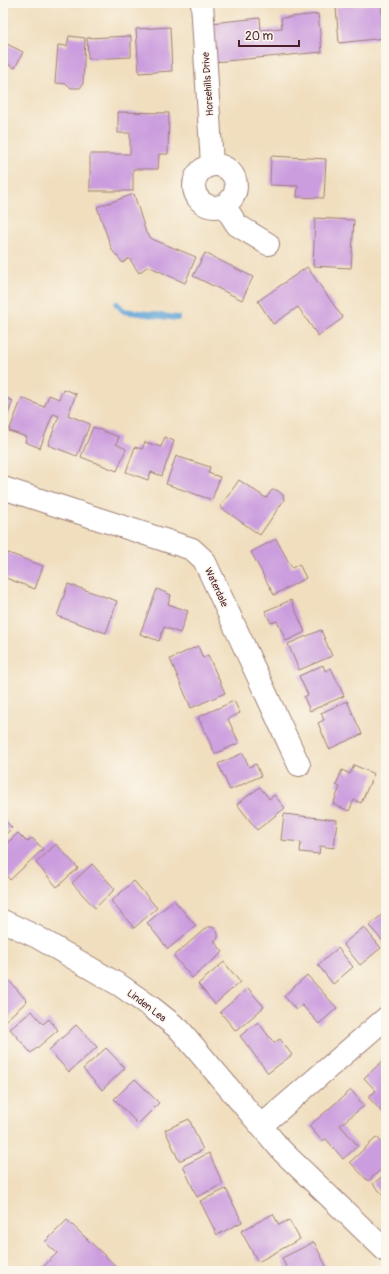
<svg xmlns="http://www.w3.org/2000/svg" width="389" height="1274" font-family="Pangolin,sans-serif">
	<rect width="100%" height="100%" fill="#fbf7ec"/>
	<filter id="ink" filterUnits="userSpaceOnUse"><feTurbulence type="fractalNoise" baseFrequency=".025" numOctaves="2"/><feDisplacementMap in="SourceGraphic" scale="8" xChannelSelector="R" yChannelSelector="G"/><feConvolveMatrix kernelMatrix="1 2 1 2 8 2 1 2 1" color-interpolation-filters="sRGB"/></filter>
	<filter id="wash" filterUnits="userSpaceOnUse"><feTurbulence type="fractalNoise" baseFrequency=".012" numOctaves="4" result="noise"/><feDisplacementMap in="SourceGraphic" scale="16" xChannelSelector="R" yChannelSelector="G"/><feGaussianBlur stdDeviation="0.9" result="paint"/><feColorMatrix in="noise" values="0 0 0 0 0 0 0 0 0 0 0 0 0 0 0 0 0 1.4 0 .05"/><feComposite in="paint" operator="in"/></filter>
	<g filter="url(#wash)">
		<rect width="100%" height="100%" fill="#f0debe"/>
		<g fill="none" stroke-linecap="round" stroke-linejoin="round">
			<path stroke="#62a4d6" stroke-width="6" d="M117,304L124,311L177,318"/>
		</g>
		<g id="blocks">
			<path fill="#cb9cde" d="M381,3L384,38L339,43L336,7Z
				M318,14L322,52L215,62L211,23L260,18L261,30L282,28L281,18Z
				M170,27L172,71L139,73L136,29Z
				M69,36L85,38L83,84L80,88H71L67,84L55,83L58,45L67,46Z
				M131,36V57L88,59L87,38Z
				M3,42L23,52L15,68L3,62Z
				M118,112L169,113L168,154H159L158,169H133V191H90V154H130V133H118Z
				M271,156L326,159L324,198L297,197L298,186L270,185Z
				M134,194L146,233L152,239L196,257L185,283L148,266L139,273L129,258L123,263L112,250L97,207Z
				M315,218L354,220L351,268L313,266Z
				M205,253L253,277L242,300L193,276Z
				M307,267L343,318L318,336L298,307L273,324L258,301Z
				M63,389L76,394L68,415L90,424L77,456L48,445L59,416L53,414L40,448L25,442L27,437L9,431L22,398L44,407L49,395L59,399Z
				M3,397L13,401L3,426Z
				M93,427L119,437L116,444L126,449L117,471L81,457Z
				M165,437L174,441L162,476L151,472L148,480L126,472L135,447L142,449L145,442L161,447Z
				M176,456L210,467L208,473L220,477L212,500L166,484Z
				M239,480L266,498L272,490H277L283,495L284,500L260,535L220,507Z
				M276,539L292,568L299,564L306,578L274,595L251,552Z
				M3,551L43,566L35,589L3,577Z
				M68,584L117,601L106,633L57,616Z
				M157,589L171,595L168,604L188,611L180,633L164,627L159,641L140,634Z
				M291,600L305,632L286,641L277,621L271,623L265,611Z
				M321,630L332,656L299,670L288,644Z
				M198,646L203,658L208,655L225,693L191,708L170,659Z
				M323,665L325,671L331,668L344,696L310,711L304,697L308,695L299,676Z
				M234,701L240,713L228,719L239,743L215,754L198,717Z
				M347,701L362,734L329,749L318,723L324,720L321,713Z
				M243,753L249,767L256,764L261,776L230,790L218,764Z
				M354,765L374,774L361,803L354,800L349,811L333,804L340,787L336,785L342,770L350,774Z
				M260,787L269,799L274,795L285,808L257,830L237,804Z
				M284,814L337,820L334,848L320,846L319,854L300,852L301,842L281,840Z
				M3,818L12,828L3,837Z
				M18,833L27,842L32,838L43,849L10,880L3,872V847Z
				M56,844L78,868L57,887L36,863Z
				M92,864L115,889L95,908L72,883Z
				M134,881L157,908L134,928L111,901Z
				M174,900L196,926L168,949L147,923Z
				M386,911V944L369,926Z
				M207,927H213L218,933V938L214,941L223,952L192,978L174,956Z
				M364,927L381,948L360,965L343,944Z
				M338,948L353,967L333,984L318,965Z
				M224,962L240,982L215,1004L198,984Z
				M307,975L337,1008L319,1024L302,1005L296,1010L284,996Z
				M5,976L27,1001L4,1022L3,978Z
				M248,988L264,1007L236,1031L220,1012Z
				M32,1011L43,1024L49,1019L58,1030L31,1053L10,1029Z
				M258,1022L274,1043L280,1039L292,1055L268,1073L240,1036Z
				M76,1025L97,1047L69,1072L49,1050Z
				M106,1048L125,1068L102,1090L83,1069Z
				M385,1059L386,1114L385,1115L368,1097L376,1091L364,1078Z
				M135,1079L159,1103L138,1124L114,1099Z
				M351,1090L364,1106L340,1125L358,1146L343,1159L326,1139L322,1141L309,1126Z
				M189,1119L203,1150L179,1161L165,1130Z
				M377,1137L386,1147V1165L368,1181L350,1162Z
				M209,1153L223,1184L197,1197L183,1166Z
				M386,1173V1198L373,1184Z
				M226,1189L242,1222L217,1235L200,1201Z
				M273,1214L279,1225L289,1220L300,1239L258,1262L241,1231Z
				M67,1220L121,1271H39L57,1253L45,1242Z
				M314,1242L326,1266L316,1271H288L282,1258Z"/>
		</g>
	</g>
	<g filter="url(#ink)">
		<use href="#blocks" fill-opacity="0" stroke="#9d7e74" stroke-width="1"/>
		<g fill="none" stroke-linecap="round" stroke-linejoin="round">
			<g stroke="#9d7e74" stroke-width="24">
				<path id="minor" d="M202,3L212,165
					M194 186a21 21 0 1 1 42 0a21 21 0 1 1-42 0Z
					M224,205L237,225L268,244
					M3,488L192,549L204,560L299,765
					M3,921L37,937L121,986L151,1007L180,1030L282,1151L386,1251
					M261,1126L386,1018"/>
			</g>
			<use href="#minor" stroke="#fff" stroke-width="22"/>
		</g>
	</g>
	<g text-anchor="middle" stroke-width="3" stroke-linejoin="round" paint-order="stroke">
		<g font-size="10" fill="#4a1f2b" stroke="#fbf7ec">
			<text transform="translate(207 84) rotate(-94)" y="4">Horsehills Drive</text>
			<text transform="translate(217 587) rotate(65)" y="4">Waterdale</text>
			<text transform="translate(147 1005) rotate(37)" y="4">Linden Lea</text>
		</g>
	</g>
	<rect width="389" height="1274" fill="none" stroke="#fbf7ec" stroke-width="16"/>
	<path d="M239 40v6h60v-6" fill="none" stroke="#4a1f2b" stroke-width="2"/>
	<text x="245" y="40" font-size="12" fill="#4a1f2b" stroke="#fbf7ec" stroke-width="3" paint-order="stroke">20 m</text>
</svg>
